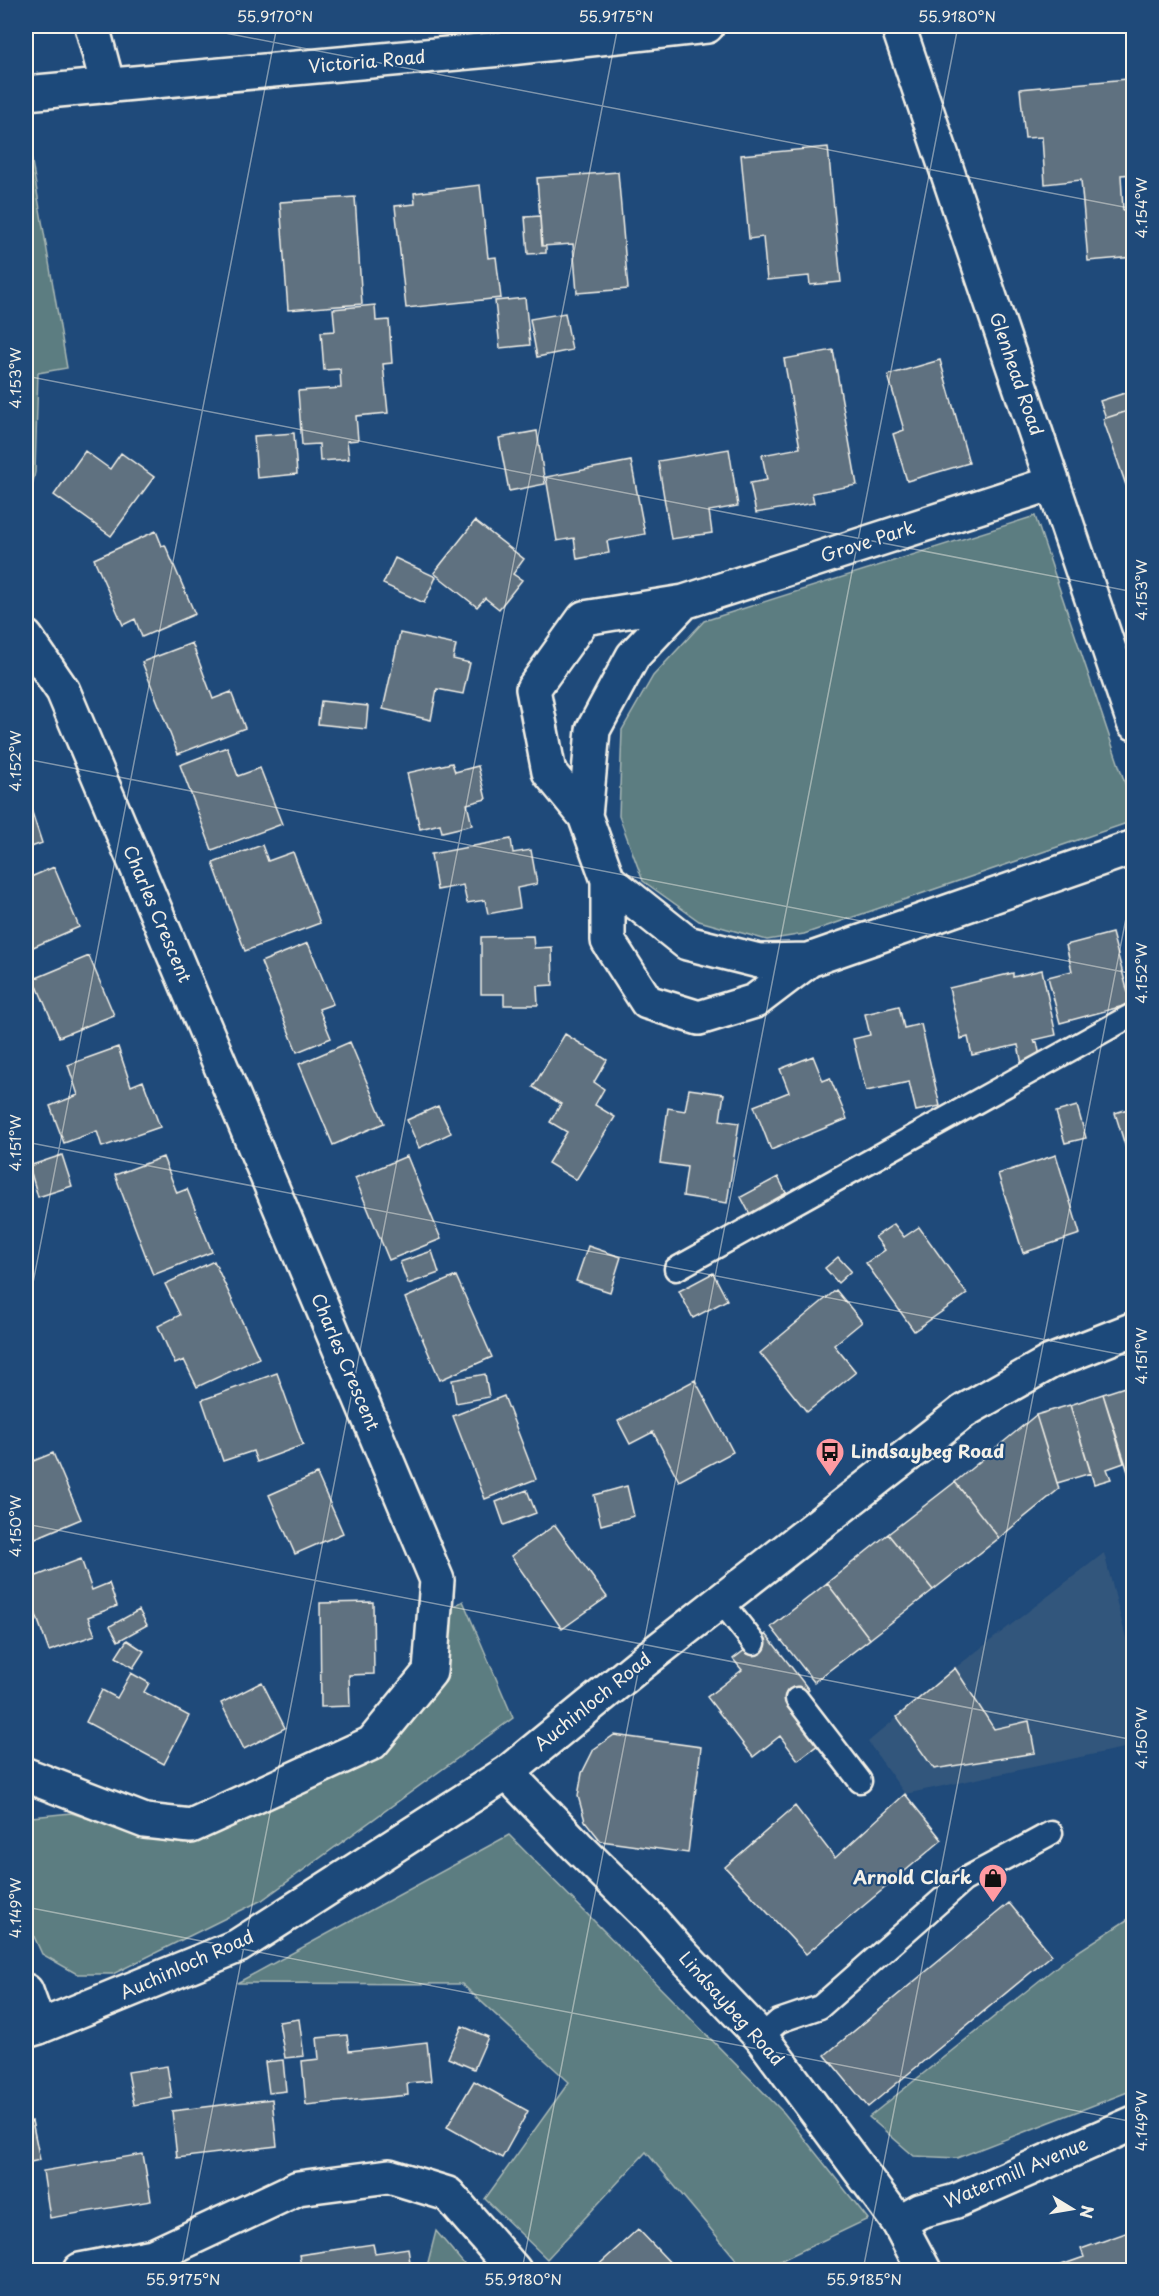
<svg xmlns="http://www.w3.org/2000/svg" width="1159" height="2296" font-family="'Playpen Sans',sans-serif">
	<rect width="100%" height="100%" fill="#1f4a7a"/>
	<filter id="ink" filterUnits="userSpaceOnUse"><feTurbulence type="fractalNoise" baseFrequency=".0167" numOctaves="2"/><feDisplacementMap in="SourceGraphic" scale="12" xChannelSelector="R" yChannelSelector="G"/><feConvolveMatrix kernelMatrix="1 2 1 2 8 2 1 2 1" color-interpolation-filters="sRGB"/></filter>
	<g filter="url(#ink)">
		<path fill="#32567c" d="M1104,1553L1133,1665V1746L905,1794L868,1742L955,1668Z"/>
		<path fill="#5c7d81" stroke="#a8b7b4" stroke-width="1.5" d="M26,127L67,368L38,373L35,472L26,516Z
			M1035,516L1133,807V821L804,934L767,940L699,921L643,881L619,816L622,730L653,676L704,621Z
			M463,1601L513,1718L262,1900L113,1974H77L42,1954L26,1919V1824L32,1817L71,1813L142,1836L184,1844L386,1751L446,1678L453,1607Z
			M509,1835L784,2113L868,2219L761,2270H745L646,2152L547,2259L485,2199L569,2082L462,1984L237,1983Z
			M1133,1916V2090L957,2158L914,2156L869,2117L1065,1960Z
			M436,2231L469,2270H426Z"/>
		<path fill="#5e7180" stroke="#f4f1e8" stroke-width="1.5" d="M1127,79L1131,114H1134V174L1121,175L1123,210L1134,209V257L1088,261L1081,180L1045,184L1042,137L1025,138L1020,89Z
			M828,147L841,282L810,285L809,276L767,280L763,237L749,239L741,155Z
			M618,172L628,289L577,293L573,244L542,246L537,178Z
			M480,185L488,258L496,257L501,298L406,308L395,206L415,204L414,193Z
			M355,197L362,304L288,310L280,202Z
			M540,216L542,246H546V253L528,254L525,217Z
			M525,298L530,345L500,348L495,301Z
			M375,305L376,321L389,320L392,363L383,364L388,413L356,416L358,440L347,441L349,459L320,461L319,444L302,445L298,391L341,388L340,369L324,370L321,332L335,331L333,309Z
			M565,313L572,350L537,357L530,319Z
			M833,350L857,485L812,493L814,503L756,513L750,483L767,480L762,455L800,448L784,359Z
			M940,360L969,463L907,481L893,434L904,430L888,375Z
			M1134,390V409L1106,418L1100,401Z
			M1134,409V483L1126,485L1103,419Z
			M537,431L545,484L509,491L499,438Z
			M294,433L297,474L257,478L254,436Z
			M729,449L738,506L709,511L712,533L671,539L658,461Z
			M85,451L110,469L121,453L154,477L111,536L54,495Z
			M631,461L645,534L607,541L609,553L577,559L574,538L557,541L546,477Z
			M475,521L524,559L513,574L522,580L499,609L485,598L477,607L434,573Z
			M156,531L162,546L165,545L195,614L142,637L135,619L123,625L94,559Z
			M395,558L436,577L424,603L383,584Z
			M400,633L456,645L453,659L470,663L463,694L437,689L431,720L383,709Z
			M192,643L213,699L231,692L245,728L178,754L142,662Z
			M321,701L368,706L366,729L318,724Z
			M227,747L238,776L260,768L282,824L212,850L180,765Z
			M452,763L455,772L478,766L486,799L467,804L472,825L442,832L440,824L420,829L407,773Z
			M26,794L42,843L26,849Z
			M511,839L513,853L531,850L537,884L517,888L520,908L488,914L485,900L467,903L463,885L437,890L431,854Z
			M262,845L268,861L293,852L320,923L245,951L213,863Z
			M54,867L79,927L31,948L26,934V879Z
			M1112,933L1131,1004L1060,1023L1048,977L1072,971L1066,945Z
			M533,936L534,948L552,947L553,985L537,986L538,1005H504V994H481V937Z
			M308,943L333,1004L319,1009L331,1038L297,1052L261,962Z
			M89,956L114,1015L59,1037L34,979Z
			M1042,970L1056,1035L1034,1040L1035,1043L1037,1042L1042,1065L1023,1069L1018,1045L972,1055L968,1037L961,1039L949,988L1013,973V977Z
			M899,1006L904,1028L921,1024L940,1106L916,1111L909,1082L866,1091L853,1039L870,1035L865,1014Z
			M565,1034L607,1060L594,1082L604,1089L595,1105L615,1117L576,1180L548,1163L567,1132L550,1122L561,1104L533,1087Z
			M350,1042L384,1123L333,1145L299,1064Z
			M118,1047L131,1086L143,1081L160,1127L102,1147L97,1131L64,1143L50,1106L78,1095L68,1065Z
			M813,1056L823,1081L830,1078L847,1119L771,1150L754,1106L789,1092L780,1069Z
			M689,1089L724,1094L720,1120L739,1123L727,1203L683,1196L687,1167L660,1163L668,1108L685,1111Z
			M438,1106L451,1133L419,1148L407,1120Z
			M1077,1106L1086,1138L1065,1143L1056,1112Z
			M1134,1107V1174L1115,1113Z
			M62,1155L72,1186L38,1197L29,1166Z
			M1056,1155L1080,1234L1023,1253L998,1174Z
			M407,1156L441,1239L389,1260L355,1178Z
			M163,1157L177,1193L187,1189L212,1252L153,1275L115,1175Z
			M778,1177L790,1201L753,1220L741,1197Z
			M894,1224L904,1237L919,1227L967,1294L914,1331L866,1263L885,1250L875,1237Z
			M588,1246L621,1257L610,1292L576,1281Z
			M432,1251L439,1273L408,1284L400,1262Z
			M838,1257L851,1271L838,1283L825,1268Z
			M214,1261L259,1358L197,1387L184,1360L175,1364L158,1326L180,1315L165,1284Z
			M713,1273L727,1300L693,1318L679,1291Z
			M456,1276L492,1357L440,1380L405,1298Z
			M836,1290L862,1322L834,1345L856,1372L807,1412L760,1353Z
			M277,1373L303,1445L257,1462L253,1451L223,1461L202,1400Z
			M485,1374L489,1397L456,1403L452,1380Z
			M695,1380L733,1452L679,1481L653,1432L630,1444L618,1421Z
			M1134,1384V1477L1130,1478L1103,1394Z
			M1103,1394L1124,1463L1107,1469L1111,1479L1094,1484L1070,1405Z
			M504,1396L536,1479L485,1499L453,1416Z
			M1070,1405L1091,1473L1057,1483L1036,1415Z
			M1036,1415L1059,1489L999,1538L955,1482Z
			M53,1453L81,1519L26,1542V1464Z
			M317,1474L343,1533L295,1554L269,1495Z
			M955,1482L999,1538L933,1590L888,1534Z
			M627,1486L634,1516L601,1525L594,1495Z
			M527,1490L536,1513L504,1525L496,1502Z
			M555,1525L607,1597L562,1629L511,1556Z
			M888,1534L933,1590L870,1639L827,1583Z
			M81,1559L92,1590L109,1583L117,1606L88,1617L95,1635L49,1651L26,1587V1580Z
			M827,1583L870,1639L814,1682L771,1627Z
			M373,1602L374,1674L349,1675L350,1706L321,1707L320,1603Z
			M139,1610L147,1625L118,1641L110,1626Z
			M766,1634L809,1690L789,1705L819,1744L798,1760L780,1736L753,1757L707,1697L742,1670L733,1659Z
			M127,1640L144,1651L133,1668L116,1657Z
			M955,1668L994,1729L1029,1721L1035,1753L934,1769L897,1717Z
			M131,1673L149,1683L144,1692L189,1716L164,1764L86,1722L102,1690L117,1698Z
			M262,1682L285,1728L244,1749L221,1703Z
			M614,1735L701,1747L688,1853L601,1841L585,1821L578,1796L582,1773L594,1749Z
			M905,1794L942,1840L806,1954L725,1867L795,1806L835,1858Z
			M1009,1903L1052,1955L868,2107L825,2055Z
			M299,2019L304,2056L285,2058L279,2022Z
			M462,2026L488,2037L474,2069L448,2058Z
			M347,2035L349,2051L427,2042L431,2081L407,2083L408,2095L306,2105L302,2061L319,2059L317,2038Z
			M283,2060L286,2091L269,2093L265,2062Z
			M167,2066L172,2098L134,2105L128,2072Z
			M474,2081L528,2111L502,2158L447,2127Z
			M272,2099L277,2146L177,2158L172,2111Z
			M32,2121L40,2160L26,2163V2123Z
			M143,2154L151,2201L50,2218L43,2171Z
			M638,2229L677,2270H593Z
			M1134,2230V2270H1047L1084,2257L1081,2249Z
			M373,2244L375,2253L408,2248L411,2270H302L299,2255Z"/>
		<g fill="none" stroke-linecap="round" stroke-linejoin="round">
			<g stroke="#f4f1e8" stroke-width="27">
				<path id="lane" d="M676,1269L1134,1014
					M721,1601L754,1643
					M797,1699L860,1781
					M761,2037L779,2021L820,2007L964,1880L1051,1833"/>
			</g>
			<g stroke="#f4f1e8" stroke-width="38">
				<path id="street" d="M92,26L108,86
					M898,26L1134,723
					M26,93L501,49L707,26
					M1053,483L684,602L633,656L593,730L585,816L608,880L687,943L759,961L809,960L1134,847
					M26,637L63,691L437,1580L430,1672L372,1743L191,1826L145,1821L26,1775
					M585,816L549,772L533,689L584,618L684,602
					M608,880V941L647,1002L699,1018L755,1001L809,960
					M26,1991L39,2027
					M899,2223L920,2211L956,2201L1134,2123
					M80,2270L153,2256L298,2188L389,2176L448,2194L514,2270"/>
			</g>
			<g stroke="#f4f1e8" stroke-width="38">
				<path id="secondary" d="M507,1773L577,1846L648,1916L676,1948L761,2037L899,2223L924,2270
					M26,2031L39,2027L238,1946L507,1773L644,1661L964,1411L1050,1362L1134,1329"/>
			</g>
			<use href="#lane" stroke="#1f4a7a" stroke-width="22"/>
			<use href="#street" stroke="#1f4a7a" stroke-width="33"/>
			<use href="#secondary" stroke="#1f4a7a" stroke-width="33"/>
		</g>
	</g>
	<path fill="none" stroke="#f4f1e8" stroke-width="1.5" stroke-opacity="0.45" d="M189,26L1134,209M26,376L1134,592M26,759L1134,974M26,1142L1134,1357M26,1319L277,26M26,1524L1134,1740M26,1907L1134,2122M181,2270L618,26M522,2270L958,26M863,2270L1134,877"/>
	<defs>
		<g id="bus-pin" transform="scale(1.5)"><path d="M0 17L-7.5 6A9.5 9.5 0 1 1 7.5 6Z" fill="#ff9aa2" stroke="#1f4a7a"/><path d="M-5-6H5V4H4V6H2V4H-2V6H-4V4H-5ZM-3.5-4V0h7V-4ZM-3.5 1.2v1.5H-2V1.2ZM2 1.2v1.5H3.5V1.2Z" fill="#111"/></g>
		<g id="shop-pin" transform="scale(1.5)"><path d="M0 17L-7.5 6A9.5 9.5 0 1 1 7.5 6Z" fill="#ff9aa2" stroke="#1f4a7a"/><path d="M-5-2.5h2.3a2.7 3.5 0 0 1 5.4 0H5L5.5 6h-11ZM-1.5-2.5h3a1.5 2.3 0 0 0-3 0Z" fill="#111"/></g>
	</defs>
	<g fill-rule="evenodd">
		<use href="#bus-pin" x="830" y="1452"/>
		<use href="#shop-pin" x="993" y="1878"/>
	</g>
	<g text-anchor="middle" stroke-width="4.5" stroke-linejoin="round" paint-order="stroke">
		<g font-size="18" fill="#f4f1e8" stroke="#1f4a7a">
			<text transform="translate(367 62) rotate(-5)" y="6">Victoria Road</text>
			<text transform="translate(1016 374) rotate(71)" y="6">Glenhead Road</text>
			<text transform="translate(868 542) rotate(-18)" y="6">Grove Park</text>
			<text transform="translate(157 914) rotate(67)" y="6">Charles Crescent</text>
			<text transform="translate(345 1362) rotate(67)" y="6">Charles Crescent</text>
			<text transform="translate(593 1702) rotate(-39)" y="6">Auchinloch Road</text>
			<text transform="translate(187 1965) rotate(-24)" y="6">Auchinloch Road</text>
			<text transform="translate(731 2009) rotate(48)" y="6">Lindsaybeg Road</text>
			<text transform="translate(1016 2173) rotate(-23)" y="6">Watermill Avenue</text>
		</g>
		<g font-size="18" font-weight="bold" fill="#f4f1e8" stroke="#1f4a7a" text-anchor="start">
			<text x="851" y="1458">Lindsaybeg Road</text>
			<text x="972" y="1884" text-anchor="end">Arnold Clark</text>
		</g>
	</g>
	<rect width="1159" height="2296" fill="none" stroke="#1f4a7a" stroke-width="66"/>
	<g transform="translate(1072 2209) rotate(101)" stroke="#1f4a7a" stroke-width="4.5" paint-order="stroke">
	<path d="M0-4.5L10 22L0 15L-10 22Z" fill="#f4f1e8"/>
	<text y="-9" font-size="16" font-weight="bold" text-anchor="middle" fill="#f4f1e8">N</text>
	</g>
	<rect x="33" y="33" width="1093" height="2230" fill="none" stroke="#f4f1e8" stroke-width="2"/>
	<g font-size="15" text-anchor="middle" fill="#f4f1e8">
		<text x="275" y="22">55.9170°N</text>
		<text x="616" y="22">55.9175°N</text>
		<text x="957" y="22">55.9180°N</text>
		<text transform="translate(1142 208) rotate(-90)" y="5">4.154°W</text>
		<text transform="translate(16 378) rotate(-90)" y="5">4.153°W</text>
		<text transform="translate(1142 590) rotate(-90)" y="5">4.153°W</text>
		<text transform="translate(16 761) rotate(-90)" y="5">4.152°W</text>
		<text transform="translate(1142 973) rotate(-90)" y="5">4.152°W</text>
		<text transform="translate(16 1143) rotate(-90)" y="5">4.151°W</text>
		<text transform="translate(1142 1356) rotate(-90)" y="5">4.151°W</text>
		<text transform="translate(16 1526) rotate(-90)" y="5">4.150°W</text>
		<text transform="translate(1142 1738) rotate(-90)" y="5">4.150°W</text>
		<text transform="translate(16 1908) rotate(-90)" y="5">4.149°W</text>
		<text transform="translate(1142 2121) rotate(-90)" y="5">4.149°W</text>
		<text x="183" y="2285">55.9175°N</text>
		<text x="523" y="2285">55.9180°N</text>
		<text x="864" y="2285">55.9185°N</text>
	</g>
</svg>
